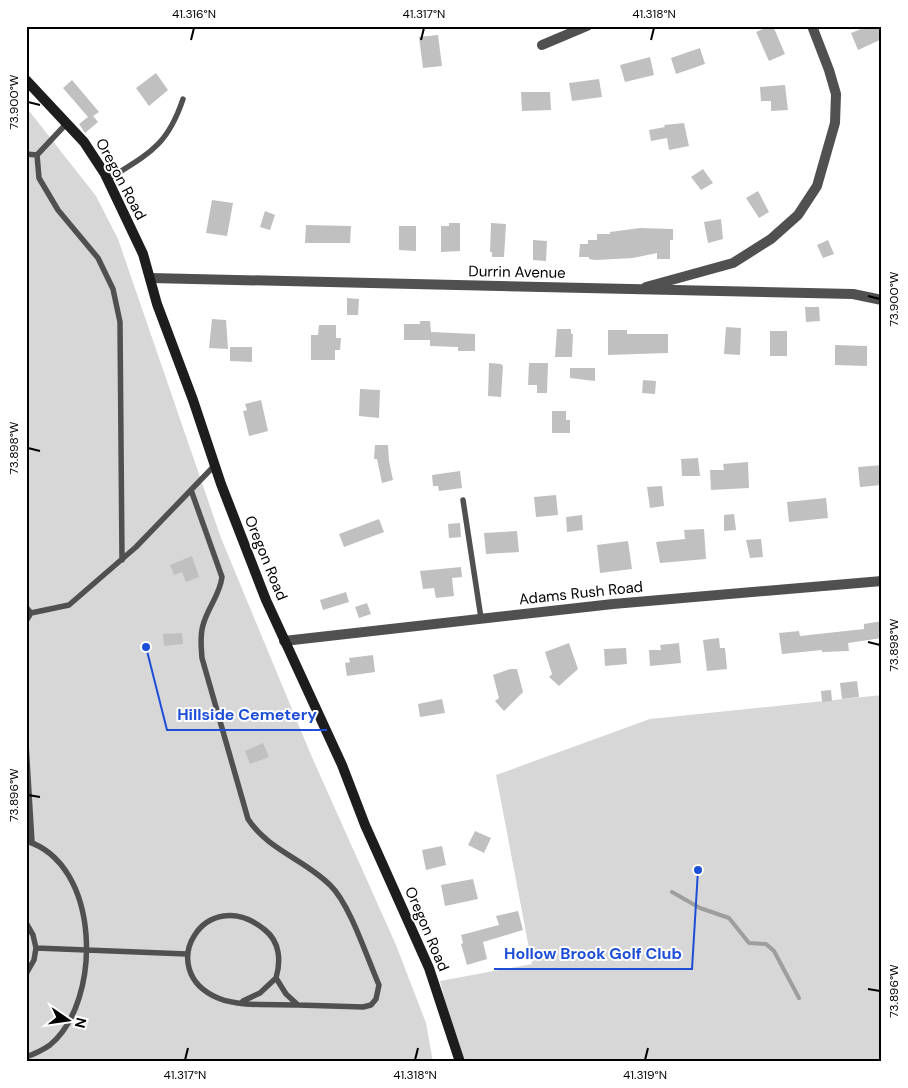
<svg xmlns="http://www.w3.org/2000/svg" width="908" height="1088" font-family="'DM Sans',sans-serif">
	<rect width="100%" height="100%" fill="#fff"/>
	<path fill="#d7d7d7" d="M26,107L96,196L118,239L221,538L311,755L396,945L426,1023L433,1062H26Z
		M882,695V1062H460L440,981L532,964L496,775L650,719Z"/>
	<g fill="none" stroke-linecap="round" stroke-linejoin="round">
		<path stroke="#9e9e9e" stroke-width="4" d="M672,892L700,908L729,918L749,943L766,944L774,951L799,998"/>
	</g>
	<path fill="#c0c0c0" d="M770,26H773L785,54L769,61L756,32Z
		M859,26H882V39L858,50L851,33L861,29Z
		M438,35L442,66L423,68L419,37Z
		M700,48L705,64L676,74L671,58Z
		M650,57L654,75L625,82L620,65Z
		M156,73L168,90L149,106L136,88Z
		M599,79L602,97L572,101L569,83Z
		M72,80L99,112L93,116L98,122L85,133L79,124L88,117L63,88Z
		M785,85L788,110L771,111V101H761L760,87Z
		M521,92H550L551,110L522,111Z
		M684,123L689,146L669,150L667,138L651,141L649,130L665,127L664,125Z
		M703,169L713,183L701,190L691,177Z
		M758,191L769,212L759,218L746,198Z
		M212,200L233,203L227,236L206,233Z
		M265,211L275,215L270,230L260,227Z
		M721,219L723,239L708,243L704,222Z
		M449,223H460V251L441,252V226H449Z
		M491,223L506,224L504,257H492V252H490Z
		M306,225L351,226L350,243H305Z
		M399,226H416V251L399,250Z
		M640,228L673,229V240H670V259H657V253L633,258L596,260L589,259V257H579L580,244H588V240H597V234H610V232Z
		M533,240L547,241L546,261L533,260Z
		M828,240L834,254L823,258L817,245Z
		M347,298L359,299L358,315H347Z
		M805,307H819L820,321L806,322Z
		M212,319L226,320L228,349L209,348Z
		M420,321H430L431,332L475,334V351H458V347L430,346V340H404V324H420Z
		M319,325H336V338H341L340,350H335V360H311V335H318Z
		M726,327L741,328L740,355L724,354Z
		M557,329H571V334H573L572,357H555Z
		M608,330H627V334H668V353L608,355Z
		M770,331H787V356H770Z
		M835,345L867,346V366L835,365Z
		M230,347H252V362L230,361Z
		M489,363L501,364L503,366L501,397L488,396Z
		M529,363H548L547,393H537V385H528Z
		M570,368H595V381L570,378Z
		M643,380L656,381L655,394L642,393Z
		M360,389L380,390L379,418L359,416Z
		M261,400L268,431L249,436L243,411L247,410L245,404Z
		M552,411H566V420H570V433H552Z
		M375,445H388L389,461L393,480L382,483L377,459H374Z
		M698,458L700,476H682L681,459Z
		M748,462L749,488L711,490L710,470H724L723,464Z
		M882,465V485L860,487L858,467Z
		M460,471L462,488L439,491L438,486H433L432,475Z
		M662,486L664,506L650,508L647,487Z
		M556,495L558,515L536,517L534,497Z
		M826,498L828,518L789,522L787,502Z
		M734,514L736,530L724,531V515Z
		M582,515L583,530L567,532L566,517Z
		M379,519L384,532L344,547L339,534Z
		M460,523L461,537L449,538L448,524Z
		M704,529L706,559L660,563L656,542L685,539L684,530Z
		M517,531L519,552L486,554L484,533Z
		M761,539L763,557L750,558L746,540Z
		M628,541L632,569L600,573L597,545Z
		M192,556L199,577L186,582L182,572L174,575L170,565Z
		M461,567L462,577L452,578L454,596L436,598L434,588L423,589L420,571Z
		M346,592L349,602L323,610L320,600Z
		M367,603L371,614L359,618L355,607Z
		M882,621V638L848,643L849,651L822,652V650L782,654L779,633L799,631L800,636L864,629V624Z
		M182,633L183,644L164,646L163,634Z
		M719,638L720,648H725L727,669L707,671L703,640Z
		M569,643L578,669L559,686L549,677L552,674L545,652Z
		M679,643L681,663L650,666L649,650H661L660,645Z
		M626,648L627,664L605,666L604,649Z
		M373,655L375,672L347,676L345,663L350,662L349,658Z
		M510,669H517L523,692L504,711L495,701L499,698L493,675Z
		M857,681L859,697L842,699L840,683Z
		M831,690L832,701L822,702L821,691Z
		M442,699L445,713L420,717L418,704Z
		M263,743L269,757L250,764L245,751Z
		M475,831L491,838L484,853L468,845Z
		M442,846L446,865L426,870L422,850Z
		M473,879L478,899L445,906L441,885Z
		M518,911L523,930L483,942L487,959L467,965L461,944L463,943L461,935L499,925L496,916Z"/>
	<g fill="none" stroke-linecap="round" stroke-linejoin="round">
		<path stroke="#505050" stroke-width="5.5" d="M67,123L37,155L39,178L58,210L98,258L113,289L120,322L122,560
			M26,154L37,155
			M107,180C148,154 167,147 183,99
			M191,490L222,577C220,594 209,606 204,622C200,633 201,646 202,658L248,819C268,850 304,859 330,885C350,904 367,958 379,985L376,999L371,1005L363,1007L298,1005L286,994L276,978C281,961 280,942 265,930C206,881 152,970 218,998C238,1007 275,1004 298,1005
			M463,500L481,618
			M26,607L31,613L69,605L136,547L215,465
			M26,621L31,613
			M26,744L32,842
			M26,841C101,863 103,1001 50,1045C43,1050 34,1054 26,1057
			M26,923L33,935L36,948
			M26,974L34,960L36,948L187,954
			M243,1001L260,993L276,978"/>
		<path stroke="#505050" stroke-width="10" d="M542,45L587,26
			M150,278L853,294L882,300
			M646,287L733,263L771,239L798,215L817,186L835,123L836,94L829,70L812,26
			M284,641L613,604L882,581"/>
		<path stroke="#1d1d1d" stroke-width="10" d="M26,80L84,142L105,174L143,254L157,304L193,400L221,484L266,600L342,765L365,825L429,968L460,1062"/>
	</g>
	<path fill="none" stroke="#000" stroke-width="2" d="M191,40L194,28M421,40L424,28M651,40L654,28M28,102L40,105M868,296L880,299M28,448L40,451M868,642L880,645M28,795L40,797M868,989L880,991M185,1060L188,1048M415,1060L418,1048M645,1060L648,1048"/>
	<g text-anchor="middle" stroke-width="4" stroke-linejoin="round" paint-order="stroke">
		<g font-size="15" fill="#000" stroke="#fff">
			<text transform="translate(121 179) rotate(62)" y="5">Oregon Road</text>
			<text transform="translate(517 272) rotate(1)" y="5">Durrin Avenue</text>
			<text transform="translate(266 558) rotate(68)" y="5">Oregon Road</text>
			<text transform="translate(581 593) rotate(-6)" y="5">Adams Rush Road</text>
			<text transform="translate(427 929) rotate(67)" y="5">Oregon Road</text>
		</g>
	</g>
	<path fill="none" stroke="#1d4ed8" stroke-width="2" d="M146 647L167 730H327M698 870L692 969H494"/>
	<g fill="#1d4ed8" stroke="#fff" stroke-width="2">
		<circle cx="146" cy="647" r="5"/>
		<circle cx="698" cy="870" r="5"/>
	</g>
	<g font-size="16" text-anchor="middle" font-weight="bold" fill="#1d4ed8" stroke="#fff" stroke-width="4" stroke-linejoin="round" paint-order="stroke">
		<text x="247" y="720">Hillside Cemetery</text>
		<text x="593" y="959">Hollow Brook Golf Club</text>
	</g>
	<rect width="908" height="1088" fill="none" stroke="#ffffff" stroke-width="55"/>
	<g transform="translate(68 1020) rotate(103)" stroke="#ffffff" stroke-width="4" paint-order="stroke">
	<path d="M0-4L9 19L0 12L-9 19Z" fill="#000000"/>
	<text y="-8" font-size="14" font-weight="bold" text-anchor="middle" fill="#000000">N</text>
	</g>
	<rect x="28" y="28" width="852" height="1032" fill="none" stroke="#000" stroke-width="2"/>
	<g font-size="12" text-anchor="middle" fill="#000">
		<text x="194" y="18">41.316°N</text>
		<text x="424" y="18">41.317°N</text>
		<text x="654" y="18">41.318°N</text>
		<text transform="translate(14 102) rotate(-90)" y="4">73.900°W</text>
		<text transform="translate(894 299) rotate(-90)" y="4">73.900°W</text>
		<text transform="translate(14 448) rotate(-90)" y="4">73.898°W</text>
		<text transform="translate(894 645) rotate(-90)" y="4">73.898°W</text>
		<text transform="translate(14 795) rotate(-90)" y="4">73.896°W</text>
		<text transform="translate(894 991) rotate(-90)" y="4">73.896°W</text>
		<text x="185" y="1079">41.317°N</text>
		<text x="415" y="1079">41.318°N</text>
		<text x="645" y="1079">41.319°N</text>
	</g>
</svg>
